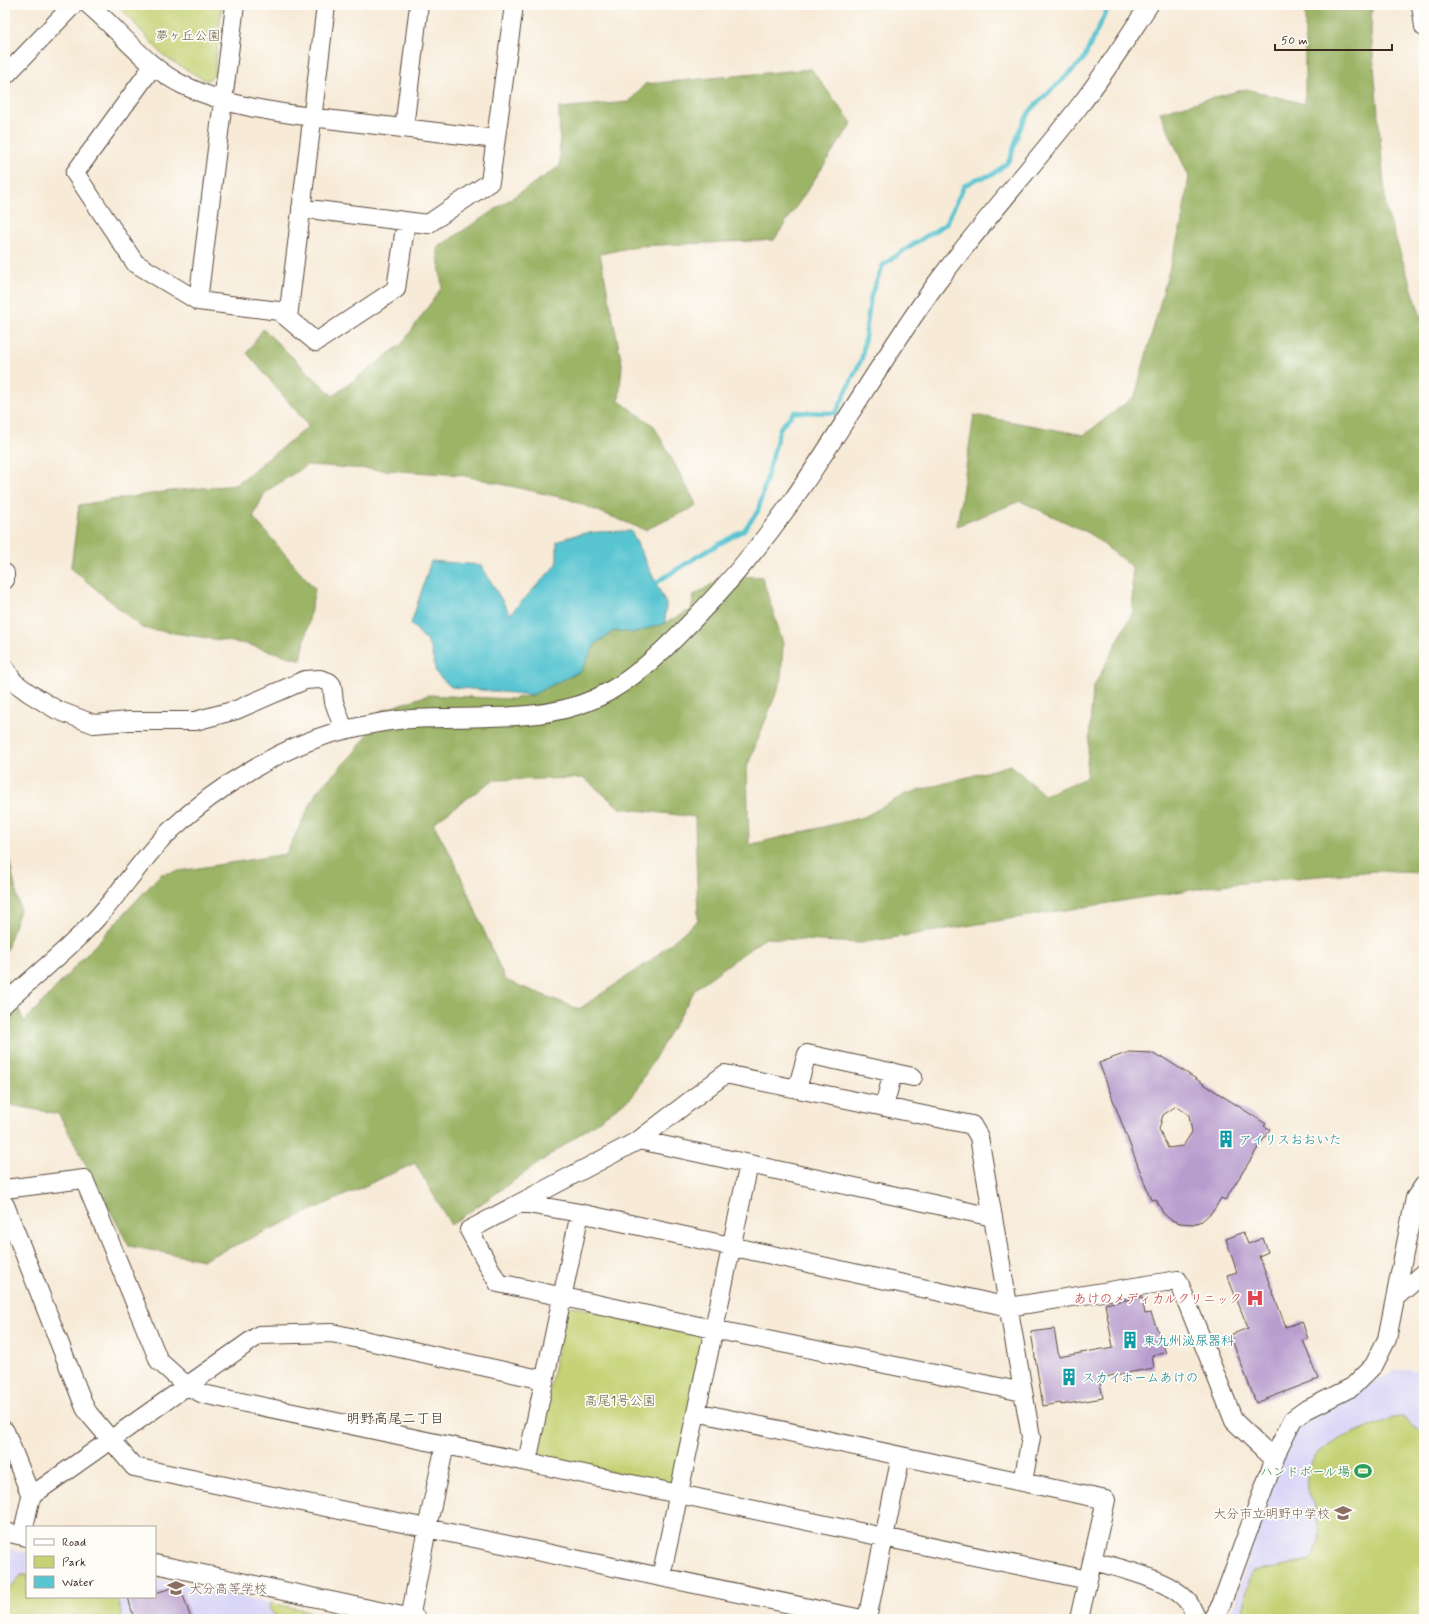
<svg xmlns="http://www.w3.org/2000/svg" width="1429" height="1624" font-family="Mynerve,'Klee One',sans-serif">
	<rect width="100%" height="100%" fill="#fdfcf7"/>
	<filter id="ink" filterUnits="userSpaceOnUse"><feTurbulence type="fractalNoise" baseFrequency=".025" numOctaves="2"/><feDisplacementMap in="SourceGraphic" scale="8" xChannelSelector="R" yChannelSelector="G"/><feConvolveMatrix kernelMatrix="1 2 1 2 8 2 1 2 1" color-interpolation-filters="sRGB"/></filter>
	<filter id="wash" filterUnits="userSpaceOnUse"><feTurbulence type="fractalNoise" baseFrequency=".012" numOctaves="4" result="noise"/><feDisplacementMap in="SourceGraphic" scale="16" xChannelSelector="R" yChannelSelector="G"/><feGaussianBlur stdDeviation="0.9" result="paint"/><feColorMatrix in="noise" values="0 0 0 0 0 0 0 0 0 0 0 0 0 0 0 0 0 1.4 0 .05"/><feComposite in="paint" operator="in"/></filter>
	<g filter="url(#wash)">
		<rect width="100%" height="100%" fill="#f7ead7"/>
		<path fill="#dad6f7" d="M1410,1369L1424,1373V1619H1230L1248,1557L1277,1470L1299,1426L1311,1416L1394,1371Z
			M5,1548L27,1553V1597H155V1579L346,1619H5Z"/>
		<path fill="#c4d274" stroke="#807e49" d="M118,5H222L214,76L206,81L165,57Z
			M572,1306L701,1333L705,1340L675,1481L670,1484L538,1457L536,1453L566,1311Z
			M1402,1417L1424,1433V1619H1240L1252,1571L1310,1561C1322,1546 1319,1522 1313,1503C1312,1499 1308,1494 1307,1489C1305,1477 1310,1458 1321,1451C1341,1435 1369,1428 1393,1418Z
			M21,1575H27V1597H116L123,1619H5V1594Z
			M270,1603L310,1611L302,1619H278L270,1610Z"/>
		<path fill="#9bb466" stroke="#6b6f42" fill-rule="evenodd" d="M1305,5H1372L1371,31L1386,209L1424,326V873L1374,871L1221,885L860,943L765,938L696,988L632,1097L451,1225L415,1163L203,1260L129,1246L59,1114L5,1104V975L24,1022L161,874L286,854L317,791L353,754L366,737L378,712L428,695L511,699L532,695L581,671L595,644L614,631L634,633L665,623L691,610L694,595L726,576L762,577L783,643L781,681L747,767L749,845L864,817L906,794L1011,765L1044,795L1086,778L1093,688L1133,612L1132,567L1089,533L1020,501L957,526L974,415L1084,435L1135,396L1181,226L1189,177L1160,112L1246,89L1305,104ZM584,778L620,808L695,817L698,920L650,961L579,1009L505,980L455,863L433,823L493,780Z
			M811,69L852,123L774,240L637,246L600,254L622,364L619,401L654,426L697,506L645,530L568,499L461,475L307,465L265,492L253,517L315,589L301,660L246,644L142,628L71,568L79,505L170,491L235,485L309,426L247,353L263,329L333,396L402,344L442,287L437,248L560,166L559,108L629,102L645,84Z
			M5,840L20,910L5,954Z"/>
		<path fill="#59c5d1" stroke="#4a7878" d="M631,531L666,604L665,623L634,633L614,631L595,644L581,671L532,695L451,687L436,673L431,649L426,640L411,624L431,561L481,565L510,614L557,564V542C578,530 607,532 631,531Z"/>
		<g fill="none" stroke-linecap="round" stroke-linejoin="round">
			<path stroke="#59c5d1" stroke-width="4.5" d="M651,586L698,556L744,530L758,511L780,428L794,412L836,413L862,358L871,295L883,265L915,243L946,224L964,186L976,179L992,175L1007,163L1010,159L1020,129L1028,114L1036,104L1072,71L1083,60L1106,12L1107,5"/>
		</g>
		<g id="blocks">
			<path fill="#b79cce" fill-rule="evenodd" d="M1129,1052L1152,1053L1160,1058L1162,1057L1266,1124L1264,1126L1270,1129L1225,1200L1221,1198L1214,1210L1202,1221L1193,1224L1180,1223L1171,1220L1163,1213L1156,1199L1151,1200L1099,1063ZM1176,1106L1189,1115L1192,1132L1183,1146L1168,1148L1159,1129L1163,1115Z
				M1243,1232L1248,1244L1263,1238L1268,1252L1259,1256L1286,1327L1302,1321L1308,1339L1303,1340L1318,1379L1256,1403L1230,1335L1248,1328L1227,1275L1237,1272L1226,1239Z
				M1142,1297L1145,1314L1151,1313L1166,1353L1152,1355L1154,1368L1099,1378L1103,1398L1061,1405V1403L1043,1406L1031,1332L1054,1329L1059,1357L1113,1347L1105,1304Z
				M172,1588L173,1591L181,1589L191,1619H134L128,1597H155V1593Z"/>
		</g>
	</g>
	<g filter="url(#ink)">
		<use href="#blocks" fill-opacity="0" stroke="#57473a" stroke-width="1"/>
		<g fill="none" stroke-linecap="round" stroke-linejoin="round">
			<g stroke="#57473a" stroke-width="20">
				<path id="minor" d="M89,5C120,31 146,67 183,85C233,109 289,114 343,121C394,127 445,133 496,139
					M1421,5L1424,27
					M153,66L75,173L135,263L198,301L279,311L316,342L396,289L406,221
					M5,76L73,5
					M404,128L419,5
					M301,208L428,224L490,182L514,5
					M198,301L235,5
					M288,318L326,5
					M5,573V580
					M5,668L14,682L29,693L57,710L94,724L129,721H195L236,710L305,680L320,679L329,682L332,685L334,702L344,730
					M5,1003C38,973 75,944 104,910C127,883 145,855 171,830C216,787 288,742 349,729C370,724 391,720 412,719C476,715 551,725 608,692C640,674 667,647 693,620C728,584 761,545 790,504C841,432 884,355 936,284C982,222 1034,165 1081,104C1106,72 1127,38 1149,5
					M797,1089L807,1054L913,1077
					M884,1107L893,1072
					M639,1140L993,1217
					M5,1189L84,1179L159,1361L187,1386L203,1394L1088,1580
					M522,1203L580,1213L1009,1307L1178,1280L1234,1421L1274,1459
					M5,1205L85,1408L89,1414L134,1467L862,1619
					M1396,1297L1424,1273
					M1023,1392L713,1329L498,1283L469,1230L639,1140L725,1074L972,1125L979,1137L1031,1437L1023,1482
					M696,1412L1106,1500L1079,1619
					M5,1431L31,1496L22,1536
					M527,1462L580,1213
					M31,1496L259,1335L332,1333L544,1380
					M5,1532L27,1537
					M1093,1561C1119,1568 1172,1580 1188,1602C1192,1607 1194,1614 1197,1619
					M155,1564L417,1619
					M661,1577L749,1164
					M410,1619L427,1528L445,1445
					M867,1619L901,1456
					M1212,1619L1221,1605L1279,1447L1293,1419L1304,1411L1352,1387L1374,1365L1387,1339L1415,1198L1424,1185"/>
			</g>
			<use href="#minor" stroke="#fff" stroke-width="18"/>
		</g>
	</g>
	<defs>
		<g id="building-bare" transform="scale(1.38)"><path d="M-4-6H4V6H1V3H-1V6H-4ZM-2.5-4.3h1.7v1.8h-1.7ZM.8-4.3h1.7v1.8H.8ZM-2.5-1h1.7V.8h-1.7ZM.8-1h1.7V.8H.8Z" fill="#0f9aa8" stroke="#fdfcf7" stroke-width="2.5" paint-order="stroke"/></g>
		<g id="hospital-bare" transform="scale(1.38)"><path d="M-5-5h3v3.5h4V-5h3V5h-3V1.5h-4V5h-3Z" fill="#e0444e" stroke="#fdfcf7" stroke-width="2.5" paint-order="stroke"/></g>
		<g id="stadium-bare" transform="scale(1.38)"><path d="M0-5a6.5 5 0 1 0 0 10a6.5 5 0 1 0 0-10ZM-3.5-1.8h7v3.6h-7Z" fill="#2e9e5b" stroke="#fdfcf7" stroke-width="2.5" paint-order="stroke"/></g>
		<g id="school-bare" transform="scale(1.38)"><path d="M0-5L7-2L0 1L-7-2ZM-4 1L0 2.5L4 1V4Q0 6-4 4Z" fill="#8d6e63" stroke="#fdfcf7" stroke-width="2.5" paint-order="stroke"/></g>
	</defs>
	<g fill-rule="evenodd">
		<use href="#building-bare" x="1226" y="1139"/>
		<use href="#hospital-bare" x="1255" y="1298"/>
		<use href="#building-bare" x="1130" y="1340"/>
		<use href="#building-bare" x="1069" y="1377"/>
		<use href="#stadium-bare" x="1363" y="1471"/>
		<use href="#school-bare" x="1343" y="1513"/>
		<use href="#school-bare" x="176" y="1588"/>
	</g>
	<g text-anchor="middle" stroke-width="3.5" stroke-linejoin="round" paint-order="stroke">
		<g font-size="13" fill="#645c38" stroke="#fdfcf7">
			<text x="188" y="40">夢ヶ丘公園</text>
			<text x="620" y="1405">高尾1号公園</text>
		</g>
		<g font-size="13" fill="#0d838f" stroke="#fdfcf7" text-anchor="start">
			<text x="1239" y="1144">アイリスおおいた</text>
			<text x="1143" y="1345">東九州泌尿器科</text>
			<text x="1082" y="1382">スカイホームあけの</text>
		</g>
		<g font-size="13" fill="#be3a42" stroke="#fdfcf7" text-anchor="end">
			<text x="1242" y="1303">あけのメディカルクリニック</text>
		</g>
		<g font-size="13" fill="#27864d" stroke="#fdfcf7" text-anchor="end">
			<text x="1350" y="1476">ハンドボール場</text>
		</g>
		<g font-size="13" fill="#785e54" stroke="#fdfcf7" text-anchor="end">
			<text x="1330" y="1518">大分市立明野中学校</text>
			<text x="189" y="1593" text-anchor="start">大分高等学校</text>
		</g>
		<g font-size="14" fill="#3b2a1e" stroke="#fdfcf7">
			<text x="395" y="1423">明野高尾二丁目</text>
		</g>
	</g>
	<rect width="1429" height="1624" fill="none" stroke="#fdfcf7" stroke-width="20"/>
	<rect x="26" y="1526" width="130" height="72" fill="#fdfcf7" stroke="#afa8a0"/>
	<rect x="34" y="1539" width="20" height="6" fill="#ffffff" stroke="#afa8a0"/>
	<text x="62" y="1546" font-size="12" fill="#3b2a1e">Road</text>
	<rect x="34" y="1556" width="20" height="12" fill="#c4d274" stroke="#afa8a0"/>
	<text x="62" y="1566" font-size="12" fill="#3b2a1e">Park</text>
	<rect x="34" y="1576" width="20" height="12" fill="#59c5d1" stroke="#afa8a0"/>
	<text x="62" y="1586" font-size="12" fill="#3b2a1e">Water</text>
	<path d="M1275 44v6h117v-6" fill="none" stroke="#3b2a1e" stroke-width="2"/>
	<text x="1281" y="44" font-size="12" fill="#3b2a1e" stroke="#fdfcf7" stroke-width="3" paint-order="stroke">50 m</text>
</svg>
